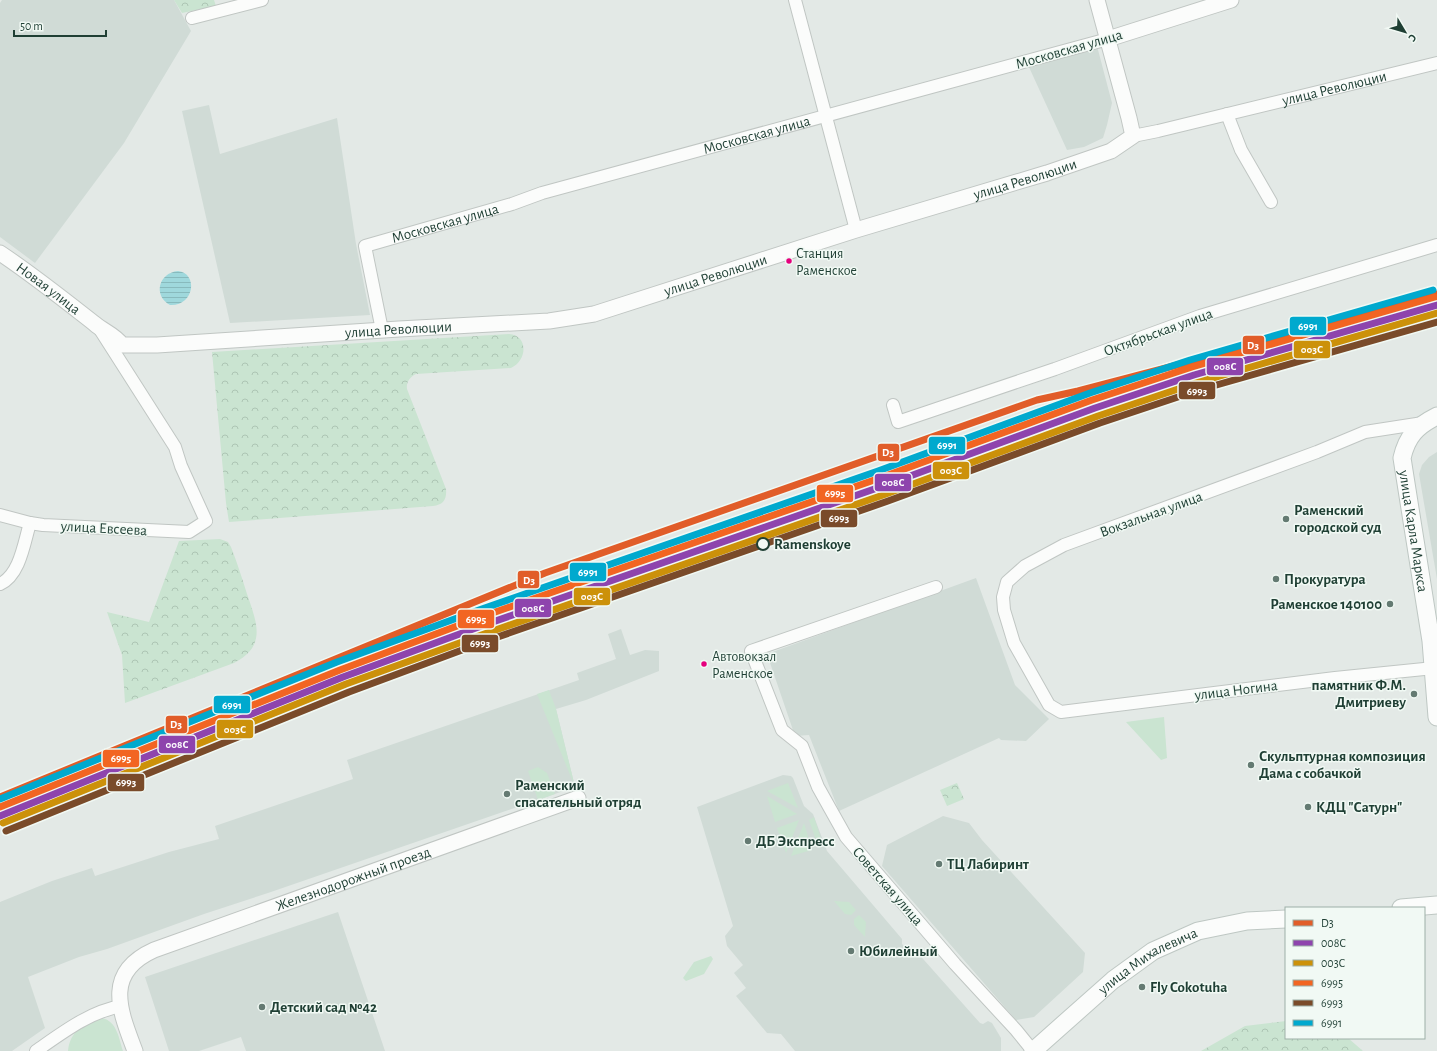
<svg xmlns="http://www.w3.org/2000/svg" width="1437" height="1051" font-family="'Alegreya Sans',sans-serif">
	<defs>
		<pattern id="forest-crowns" width="20" height="18" patternUnits="userSpaceOnUse"><rect width="20" height="18" fill="#cae4d1"/><path d="M2 6a3 3 0 1 1 6 0M12 15a3 3 0 1 1 6 0" fill="none" stroke="#adc5b4"/></pattern>
		<pattern id="water-rules" width="6" height="5" patternUnits="userSpaceOnUse"><rect width="6" height="5" fill="#9fd8dc"/><path d="M0 2.5h6" fill="none" stroke="#88babd"/></pattern>
	</defs>
	<rect width="100%" height="100%" fill="#e3e9e6"/>
	<path fill="#d0dbd6" d="M2,0H174L191,31L124,143L35,263L0,237V3Z
		M1097,46L1112,103L1107,125L1103,138L1084,147L1067,150L1028,65Z
		M209,105L220,154L337,118L356,244L370,315L230,323L182,111Z
		M1437,452V579L1419,474L1422,465L1429,457Z
		M976,578L1015,685L1049,719L1026,741L1001,740L999,738L839,811L809,735L795,736L767,654Z
		M621,629L630,655L645,650L659,651V671L586,700L556,709L575,787L268,893L204,914L107,949L79,957L28,977L45,1028L12,1051H0V902L52,881L92,868L95,876L169,852L219,839L215,826L353,779L347,760L579,680L577,673L616,659L608,634Z
		M783,775L791,776L793,778L804,806L813,814L827,851L902,939V944L908,950L912,949L916,951L980,1023L983,1024L988,1021L992,1023L1001,1038V1051H795L781,1034L767,1033L736,996L746,988L734,973L743,965L727,946L725,936L733,926L697,807Z
		M943,816L969,823L982,840L1085,953L1083,972L1034,1017L1016,1020L882,866L887,845Z
		M338,912L385,1051H246L241,1037L199,1051H169L145,977Z"/>
	<path fill="#cae4d1" d="M549,690L556,709L575,787L537,694Z
		M1164,717L1167,758L1161,760L1126,722Z
		M538,767L547,773L555,794L538,800L528,771Z
		M788,783L798,808L767,791Z
		M767,796L797,814L775,822Z
		M814,817L823,845L821,847L818,846L809,820Z
		M799,820L786,853L777,828Z
		M804,823L812,850L791,856Z
		M834,901L849,902L856,910L851,915L845,914Z
		M859,915L866,922L865,937L854,925V919Z
		M711,956L713,959L704,974L686,981L683,978L694,962Z
		M102,1018C117,1021 119,1039 123,1051H68C70,1031 84,1023 102,1018Z"/>
	<path fill="url(#forest-crowns)" d="M174,0H214L216,6L182,13Z
		M509,334C528,335 528,360 511,368L416,374C410,377 406,382 407,389L446,489C447,500 443,505 433,506L229,522L226,503L212,352Z
		M220,539L228,542L231,547C237,562 242,578 247,594C257,623 267,646 234,663L125,703L122,655L107,612L149,622L179,541Z
		M957,783L964,799L947,806L940,790Z
		M1286,1021V1038H1348L1363,1051H1201L1245,1026Z"/>
	<path fill="url(#water-rules)" d="M178,271C198,273 195,306 170,305C153,296 158,273 178,271Z"/>
	<g fill="none" stroke-linecap="round" stroke-linejoin="round">
		<g stroke="#c0c6c3" stroke-width="14">
			<g id="minor">
				<path d="M795,0L856,230"/>
				<path d="M192,18L262,0"/>
				<path d="M1227,114L1241,150L1271,202"/>
				<path id="s1" d="M1133,136L1158,131L1437,63"/>
				<path id="s2" d="M382,330L365,246L512,204L542,193L1108,39"/>
				<path d="M893,405L898,422L1055,369L1200,316L1437,245"/>
				<path d="M1423,423L1365,432L1317,452L1064,545L1025,566L1007,582L1003,597L1004,610L1014,643L1049,705L1061,712L1335,678L1434,668"/>
				<path d="M0,515L30,523L43,525L189,532L206,521L181,466L175,447L99,328"/>
				<path d="M0,584C20,575 24,543 30,523"/>
				<path d="M936,587L751,651L782,730L802,746L818,787L846,837L955,964L1016,1030L1033,1051"/>
				<path d="M36,1051C62,1033 89,1012 121,1006"/>
			</g>
		</g>
		<g stroke="#c0c6c3" stroke-width="17">
			<g id="tertiary">
				<path d="M1108,39L1231,0"/>
				<path id="s3" d="M0,253C33,275 63,299 95,324C103,331 115,335 122,345H157L399,329L549,321L594,314L856,230L1047,173L1111,151L1133,136L1129,118L1097,0"/>
				<path id="s4" d="M135,1051C120,1011 103,973 154,950L578,798"/>
			</g>
		</g>
		<g stroke="#bec7c3" stroke-width="19">
			<g id="secondary">
				<path id="s5" d="M1437,416C1417,426 1407,436 1402,458L1431,641L1437,717"/>
				<path d="M1401,908L1437,905"/>
				<path id="s6" d="M1033,1051L1113,980L1153,951L1198,931L1247,921L1286,919"/>
			</g>
		</g>
		<use href="#minor" stroke="#fbfcfb" stroke-width="12"/>
		<use href="#tertiary" stroke="#fbfcfb" stroke-width="15"/>
		<use href="#secondary" stroke="#fbfcfb" stroke-width="17"/>
		<g stroke="#f1f9f4" stroke-width="10">
			<path id="rail-1" d="M0,797L545,573L1037,400L1078,391L1341,322L1437,294"/>
		</g>
		<g stroke="#f1f9f4" stroke-width="10">
			<path id="rail-2" d="M0,816L343,677L484,625L883,486L1095,408L1194,375L1437,305"/>
		</g>
		<g stroke="#f1f9f4" stroke-width="10">
			<path id="rail-3" d="M3,823L346,684L487,633L886,494L1098,416L1196,383L1437,313"/>
		</g>
		<g stroke="#f1f9f4" stroke-width="10">
			<path id="rail-4" d="M0,807L340,670L481,617L880,478L1092,400L1192,367L1435,297"/>
		</g>
		<g stroke="#f1f9f4" stroke-width="10">
			<path id="rail-5" d="M6,831L349,692L489,640L888,501L1100,423L1199,390L1437,322"/>
		</g>
		<g stroke="#f1f9f4" stroke-width="10">
			<path id="rail-6" d="M0,799L337,662L479,610L878,471L1090,393L1190,360L1433,290"/>
		</g>
		<use href="#rail-1" stroke="#e15d29" stroke-width="7"/>
		<use href="#rail-2" stroke="#8e44ad" stroke-width="7"/>
		<use href="#rail-3" stroke="#cc910a" stroke-width="7"/>
		<use href="#rail-4" stroke="#f26522" stroke-width="7"/>
		<use href="#rail-5" stroke="#7a4b2a" stroke-width="7"/>
		<use href="#rail-6" stroke="#00a9ce" stroke-width="7"/>
	</g>
	<g fill="#e5007d" stroke="#f1f9f4" stroke-width="1.5">
		<circle cx="789" cy="261" r="3.5"/>
		<circle cx="704" cy="664" r="3.5"/>
	</g>
	<g fill="#647a72" stroke="#f1f9f4" stroke-width="1.5">
		<circle cx="1286" cy="519" r="4"/>
		<circle cx="1276" cy="579" r="4"/>
		<circle cx="1390" cy="604" r="4"/>
		<circle cx="1414" cy="694" r="4"/>
		<circle cx="1251" cy="765" r="4"/>
		<circle cx="507" cy="794" r="4"/>
		<circle cx="1308" cy="807" r="4"/>
		<circle cx="748" cy="841" r="4"/>
		<circle cx="939" cy="864" r="4"/>
		<circle cx="851" cy="951" r="4"/>
		<circle cx="1142" cy="987" r="4"/>
		<circle cx="262" cy="1007" r="4"/>
	</g>
	<circle fill="#f1f9f4" stroke="#1f3f34" stroke-width="2" cx="763" cy="544" r="6"/>
	<g text-anchor="middle" stroke-width="3" stroke-linejoin="round" paint-order="stroke">
		<g font-size="14" fill="#1f3f34" stroke="#f1f9f4" text-anchor="start">
			<text x="796" y="258">Станция<tspan x="796" dy="17">Раменское</tspan></text>
			<text x="712" y="661">Автовокзал<tspan x="712" dy="17">Раменское</tspan></text>
		</g>
		<g font-size="15" fill="#1f3f34" stroke="#f1f9f4">
			<text transform="translate(1069 49) rotate(-16)" y="5">Московская улица</text>
			<text dy="5" stroke="none"><textPath href="#s1" startOffset="207">улица Революции</textPath></text>
			<text dy="5" stroke="none"><textPath href="#s2" startOffset="493">Московская улица</textPath></text>
			<text dy="5" stroke="none"><textPath href="#s3" startOffset="1078">улица Революции</textPath></text>
			<text dy="5" stroke="none"><textPath href="#s2" startOffset="169">Московская улица</textPath></text>
			<text dy="5" stroke="none"><textPath href="#s3" startOffset="754">улица Революции</textPath></text>
			<text dy="5" stroke="none"><textPath href="#s3" startOffset="60">Новая улица</textPath></text>
			<text dy="5" stroke="none"><textPath href="#s3" startOffset="430">улица Революции</textPath></text>
			<text transform="translate(1158 332) rotate(-20)" y="5">Октябрьская улица</text>
			<text transform="translate(1151 514) rotate(-20)" y="5">Вокзальная улица</text>
			<text transform="translate(104 528) rotate(3)" y="5">улица Евсеева</text>
			<text dy="5" stroke="none"><textPath href="#s5" startOffset="131">улица Карла Маркса</textPath></text>
			<text transform="translate(1236 690) rotate(-7)" y="5">улица Ногина</text>
			<text dy="5" stroke="none"><textPath href="#s4" startOffset="330">Железнодорожный проезд</textPath></text>
			<text transform="translate(888 886) rotate(49)" y="5">Советская улица</text>
			<text dy="5" stroke="none"><textPath href="#s6" startOffset="147">улица Михалевича</textPath></text>
		</g>
		<g font-size="15" font-weight="bold" fill="#1f3f34" stroke="#f1f9f4" text-anchor="start">
			<text x="1294" y="515">Раменский<tspan x="1294" dy="17">городской суд</tspan></text>
			<text x="1284" y="584">Прокуратура</text>
			<text x="1382" y="609" text-anchor="end">Раменское 140100</text>
			<text x="1406" y="690" text-anchor="end">памятник Ф.М.<tspan x="1406" dy="17">Дмитриеву</tspan></text>
			<text x="1259" y="761">Скульптурная композиция<tspan x="1259" dy="17">Дама с собачкой</tspan></text>
			<text x="515" y="790">Раменский<tspan x="515" dy="17">спасательный отряд</tspan></text>
			<text x="1316" y="812">КДЦ "Сатурн"</text>
			<text x="756" y="846">ДБ Экспресс</text>
			<text x="947" y="869">ТЦ Лабиринт</text>
			<text x="859" y="956">Юбилейный</text>
			<text x="1150" y="992">Fly Cokotuha</text>
			<text x="270" y="1012">Детский сад №42</text>
		</g>
		<g font-size="15" font-weight="bold" fill="#1f3f34" stroke="#f1f9f4" text-anchor="start">
			<text x="774" y="549">Ramenskoye</text>
		</g>
	</g>
	<g stroke="#f1f9f4" stroke-width="1.5">
		<rect x="1289" y="316" width="38" height="20" rx="4" fill="#00a9ce"/>
		<rect x="1242" y="335" width="23" height="20" rx="4" fill="#e15d29"/>
		<rect x="1293" y="340" width="38" height="19" rx="4" fill="#cc910a"/>
		<rect x="1206" y="357" width="38" height="19" rx="4" fill="#8e44ad"/>
		<rect x="1178" y="381" width="38" height="19" rx="4" fill="#7a4b2a"/>
		<rect x="928" y="436" width="38" height="19" rx="4" fill="#00a9ce"/>
		<rect x="877" y="443" width="23" height="19" rx="4" fill="#e15d29"/>
		<rect x="932" y="461" width="38" height="19" rx="4" fill="#cc910a"/>
		<rect x="874" y="473" width="38" height="19" rx="4" fill="#8e44ad"/>
		<rect x="816" y="484" width="38" height="19" rx="4" fill="#f26522"/>
		<rect x="820" y="509" width="38" height="19" rx="4" fill="#7a4b2a"/>
		<rect x="569" y="562" width="38" height="20" rx="4" fill="#00a9ce"/>
		<rect x="517" y="570" width="23" height="19" rx="4" fill="#e15d29"/>
		<rect x="573" y="587" width="38" height="19" rx="4" fill="#cc910a"/>
		<rect x="514" y="598" width="38" height="20" rx="4" fill="#8e44ad"/>
		<rect x="457" y="609" width="38" height="20" rx="4" fill="#f26522"/>
		<rect x="461" y="634" width="38" height="19" rx="4" fill="#7a4b2a"/>
		<rect x="213" y="695" width="38" height="19" rx="4" fill="#00a9ce"/>
		<rect x="165" y="715" width="23" height="19" rx="4" fill="#e15d29"/>
		<rect x="216" y="719" width="38" height="20" rx="4" fill="#cc910a"/>
		<rect x="158" y="735" width="38" height="19" rx="4" fill="#8e44ad"/>
		<rect x="102" y="749" width="38" height="19" rx="4" fill="#f26522"/>
		<rect x="107" y="773" width="38" height="19" rx="4" fill="#7a4b2a"/>
	</g>
	<g font-size="11" text-anchor="middle" font-weight="bold" fill="#fff">
		<text x="1308" y="330">6991</text>
		<text x="1253" y="349">D3</text>
		<text x="1312" y="353">003С</text>
		<text x="1225" y="370">008С</text>
		<text x="1197" y="395">6993</text>
		<text x="947" y="449">6991</text>
		<text x="888" y="456">D3</text>
		<text x="951" y="474">003С</text>
		<text x="893" y="486">008С</text>
		<text x="835" y="497">6995</text>
		<text x="839" y="522">6993</text>
		<text x="588" y="576">6991</text>
		<text x="529" y="584">D3</text>
		<text x="592" y="600">003С</text>
		<text x="533" y="612">008С</text>
		<text x="476" y="623">6995</text>
		<text x="480" y="647">6993</text>
		<text x="232" y="709">6991</text>
		<text x="176" y="728">D3</text>
		<text x="235" y="733">003С</text>
		<text x="177" y="748">008С</text>
		<text x="121" y="762">6995</text>
		<text x="126" y="786">6993</text>
	</g>
	<rect x="1285" y="907" width="140" height="132" fill="#f1f9f4" stroke="#9dafa7"/>
	<rect x="1293" y="920" width="20" height="6" fill="#e15d29" stroke="#9dafa7"/>
	<text x="1321" y="927" font-size="12" fill="#1f3f34">D3</text>
	<rect x="1293" y="940" width="20" height="6" fill="#8e44ad" stroke="#9dafa7"/>
	<text x="1321" y="947" font-size="12" fill="#1f3f34">008С</text>
	<rect x="1293" y="960" width="20" height="6" fill="#cc910a" stroke="#9dafa7"/>
	<text x="1321" y="967" font-size="12" fill="#1f3f34">003С</text>
	<rect x="1293" y="980" width="20" height="6" fill="#f26522" stroke="#9dafa7"/>
	<text x="1321" y="987" font-size="12" fill="#1f3f34">6995</text>
	<rect x="1293" y="1000" width="20" height="6" fill="#7a4b2a" stroke="#9dafa7"/>
	<text x="1321" y="1007" font-size="12" fill="#1f3f34">6993</text>
	<rect x="1293" y="1020" width="20" height="6" fill="#00a9ce" stroke="#9dafa7"/>
	<text x="1321" y="1027" font-size="12" fill="#1f3f34">6991</text>
	<g transform="translate(1405 32) rotate(128)" stroke="#f1f9f4" stroke-width="3" paint-order="stroke">
	<path d="M0-3L7 15L0 10L-7 15Z" fill="#1f3f34"/>
	<text y="-6" font-size="11" font-weight="bold" text-anchor="middle" fill="#1f3f34">С</text>
	</g>
	<path d="M14 30v6h92v-6" fill="none" stroke="#1f3f34" stroke-width="2"/>
	<text x="20" y="30" font-size="12" fill="#1f3f34" stroke="#f1f9f4" stroke-width="3" paint-order="stroke">50 m</text>
</svg>
